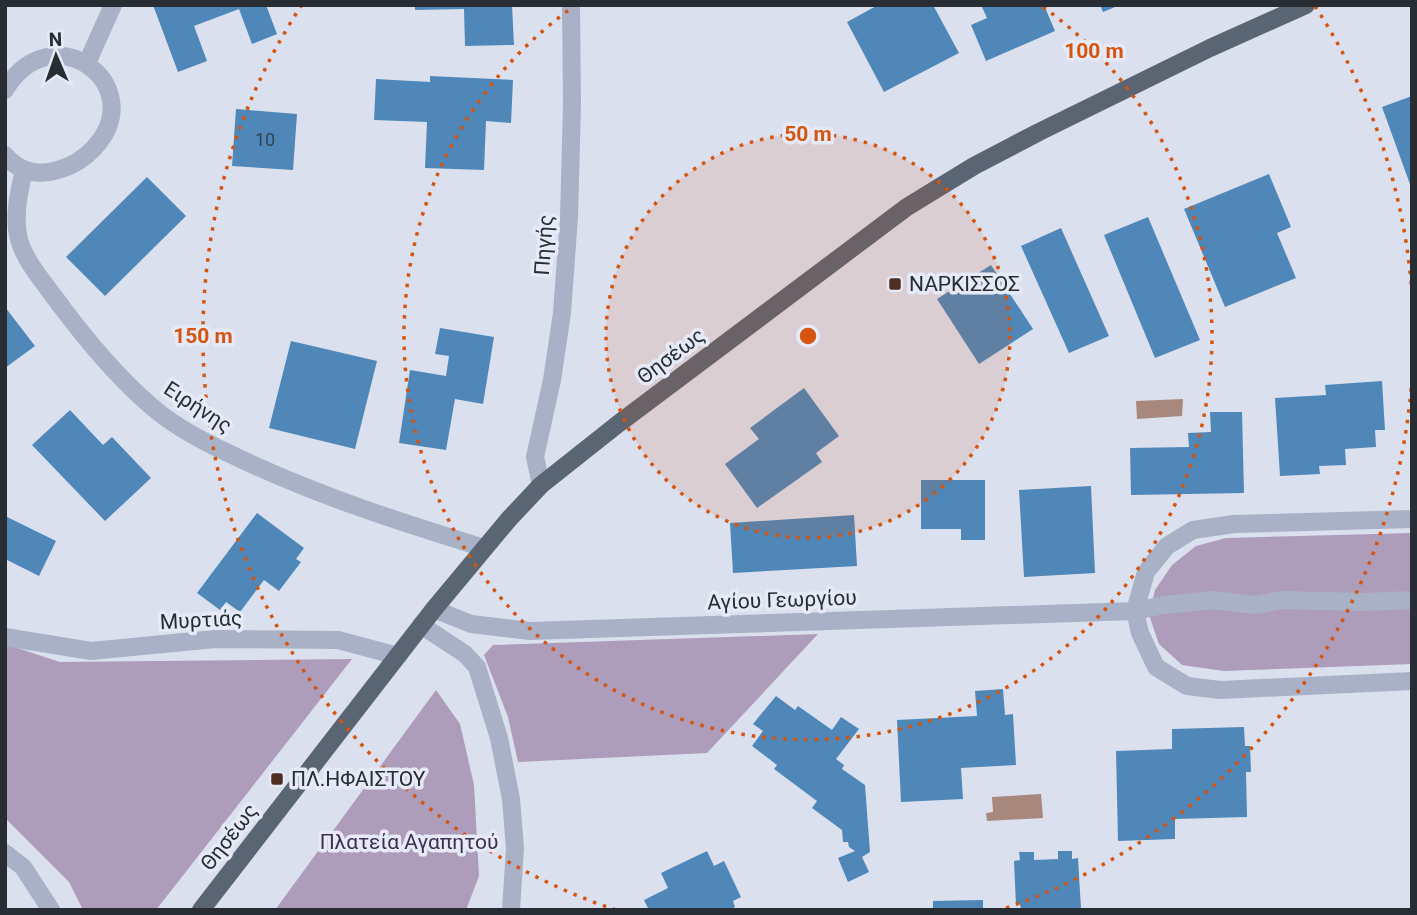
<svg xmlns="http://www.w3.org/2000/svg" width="1417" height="915" font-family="Roboto,sans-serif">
	<rect width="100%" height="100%" fill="#dbe0ee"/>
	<path fill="#ae9cbb" d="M1412,533V664L1224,671L1182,665L1159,644L1149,615L1155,590L1172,565L1196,546L1226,538Z
		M818,634L707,753L518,762L508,717L484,655L493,645Z
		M5,644L60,662L352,659L156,910H83L69,882L5,818Z
		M436,690L460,724L474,785L479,876L466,910H275Z"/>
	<path fill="#a8887d" d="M1183,399L1182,416L1137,419L1136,401Z
		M1041,794L1043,818L987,821L986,813L993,812L992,797Z"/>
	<path fill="#4f87b8" d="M153,5H266L277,34L252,44L239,9L194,26L207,61L178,72Z
		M415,5H512L514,45L465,46L464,9L415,10Z
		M878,5H933L959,53L884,92L847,22Z
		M981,5H1044L1055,31L986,61L971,25L987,18Z
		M1100,5H1120L1103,12Z
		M430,76L513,80L511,123L486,121L484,170L425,168L427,122L374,120L376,79L430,82Z
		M1412,96V187H1411L1382,107Z
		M236,109L297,114L293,170L232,166Z
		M1269,174L1291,227L1277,233L1296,278L1225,307L1184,209Z
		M147,177L186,216L105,296L66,257Z
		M1148,217L1200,340L1155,358L1104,235Z
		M1061,228L1109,336L1069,353L1021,246Z
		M991,265L1033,329L979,364L937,299Z
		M5,307L35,346L5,368Z
		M440,328L494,337L483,404L455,399L446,450L399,443L410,370L446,376L449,356L435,354Z
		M291,341L377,361L355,449L269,428Z
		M1382,381L1385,430H1375L1376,447L1345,449L1346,465L1319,466L1320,474L1280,476L1275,398L1326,395L1325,385Z
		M804,388L839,436L816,453L822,462L757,508L725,464L759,439L750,428Z
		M70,410L103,445L112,437L151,478L105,521L32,445Z
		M1210,412H1242L1244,493L1131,495L1130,448L1189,447L1188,433L1211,432Z
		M921,480H985V540H961V529H921Z
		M1091,486L1095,573L1024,577L1019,490Z
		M257,513L304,548L296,559L301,562L279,591L264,580L240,612L226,602L220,610L197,593Z
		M854,515L857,566L733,573L730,523Z
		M5,516L56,541L39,576L5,559Z
		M1003,689L1005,715L1013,714L1016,765L961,768L963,799L901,802L897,720L977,716L975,691Z
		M776,696L795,710L798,706L832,730L841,717L859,729L836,759L844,765L842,769L865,785L870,852L862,857L869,872L848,882L838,858L855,851L849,847L848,842H843L842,830L812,808L817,801L774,769L777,765L752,746L763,731L753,724Z
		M1244,727L1245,746H1250L1251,772H1246L1247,817L1175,819V839L1118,841L1116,751L1172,749V729Z
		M707,851L714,866L724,861L741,897L733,901L735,907L730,910H649L644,900L668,888L661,873Z
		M1058,851H1072V859L1078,858L1081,909L1021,910L1020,904L1016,905L1014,861L1020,860L1019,852H1034V860L1058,859Z
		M983,900V910H933V901Z"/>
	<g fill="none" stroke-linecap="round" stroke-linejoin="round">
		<path stroke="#a8b1c5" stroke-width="18" d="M1135,611L1164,605L1213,600L1255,605L1282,600L1363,602L1412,600"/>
		<path stroke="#a8b1c5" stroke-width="18" d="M87,63L113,5
			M5,90C52,11 152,86 94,148C84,159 72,166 58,170C37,176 19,172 5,155
			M24,171C5,244 23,254 64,310C92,347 125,386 162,415C187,434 217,448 245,461C322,497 403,523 484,548
			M541,485L535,457L552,380L562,313L569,217L572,105L571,5
			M1412,519L1234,524L1193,530L1167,546L1146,572L1135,611L1140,633L1156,667L1187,686L1220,690L1412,681
			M434,609L471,624L530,631L1135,611
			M421,625L465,654L477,667L499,738L511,799L515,848L511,910
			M5,637L91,651L215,639L338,640L398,656
			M5,853L23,867L51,910"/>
		<path stroke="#5a6573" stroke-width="18" d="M201,910L434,609L509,519L541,485L618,424L907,207L974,166L1039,132L1210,48L1306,5"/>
	</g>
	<circle cx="808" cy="336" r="202" fill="#d55510" fill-opacity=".12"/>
	<g fill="none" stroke="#d55510" stroke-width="3.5" stroke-dasharray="3.5 7">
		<circle cx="808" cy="336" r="202"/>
		<path d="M1043 7A404 404 0 1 1 573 7"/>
		<path d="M1412 378A605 605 0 0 1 1000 910M616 910A605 605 0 0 1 301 6M1315 6A605 605 0 0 1 1412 294"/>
	</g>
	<g fill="#4f2f22" stroke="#e6eaf7" stroke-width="2.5">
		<rect x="888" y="277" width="14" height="14" rx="3.5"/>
		<rect x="270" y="772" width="14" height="14" rx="3.5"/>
	</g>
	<g text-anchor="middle" stroke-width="7" stroke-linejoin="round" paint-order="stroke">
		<g font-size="18" fill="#314454">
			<text x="265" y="146">10</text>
		</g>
		<g font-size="21" fill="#272d33" stroke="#e6eaf7">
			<text transform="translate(544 245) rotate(-86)" y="7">Πηγής</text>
			<text transform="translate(671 356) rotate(-37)" y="7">Θησέως</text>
			<text transform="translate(198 407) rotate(33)" y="7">Ειρήνης</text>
			<text transform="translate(782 600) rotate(-2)" y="7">Αγίου Γεωργίου</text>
			<text transform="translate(201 620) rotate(-3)" y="7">Μυρτιάς</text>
			<text transform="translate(229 837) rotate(-52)" y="7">Θησέως</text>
		</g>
		<g font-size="21" fill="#272d33" stroke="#e6eaf7" text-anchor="start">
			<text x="909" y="291">ΝΑΡΚΙΣΣΟΣ</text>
			<text x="291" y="786">ΠΛ.ΗΦΑΙΣΤΟΥ</text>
		</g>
		<g font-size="21" fill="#412e4e" stroke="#e6eaf7">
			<text x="409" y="849">Πλατεία Αγαπητού</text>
		</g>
	</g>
	<circle cx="808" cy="336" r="10" fill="#d55510" stroke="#e6eaf7" stroke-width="3.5"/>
	<g font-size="21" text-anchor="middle" font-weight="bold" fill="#d55510" stroke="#e6eaf7" stroke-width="7" stroke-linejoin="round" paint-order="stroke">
		<text x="1094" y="58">100 m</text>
		<text x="808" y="141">50 m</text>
		<text x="203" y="343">150 m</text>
	</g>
	<rect width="1417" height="915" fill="none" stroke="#272d33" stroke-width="14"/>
	<g transform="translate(56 56) rotate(358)" stroke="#e6eaf7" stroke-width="5" paint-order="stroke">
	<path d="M0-5L12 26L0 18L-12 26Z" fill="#272d33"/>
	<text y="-10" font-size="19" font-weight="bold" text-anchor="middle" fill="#272d33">N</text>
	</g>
</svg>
